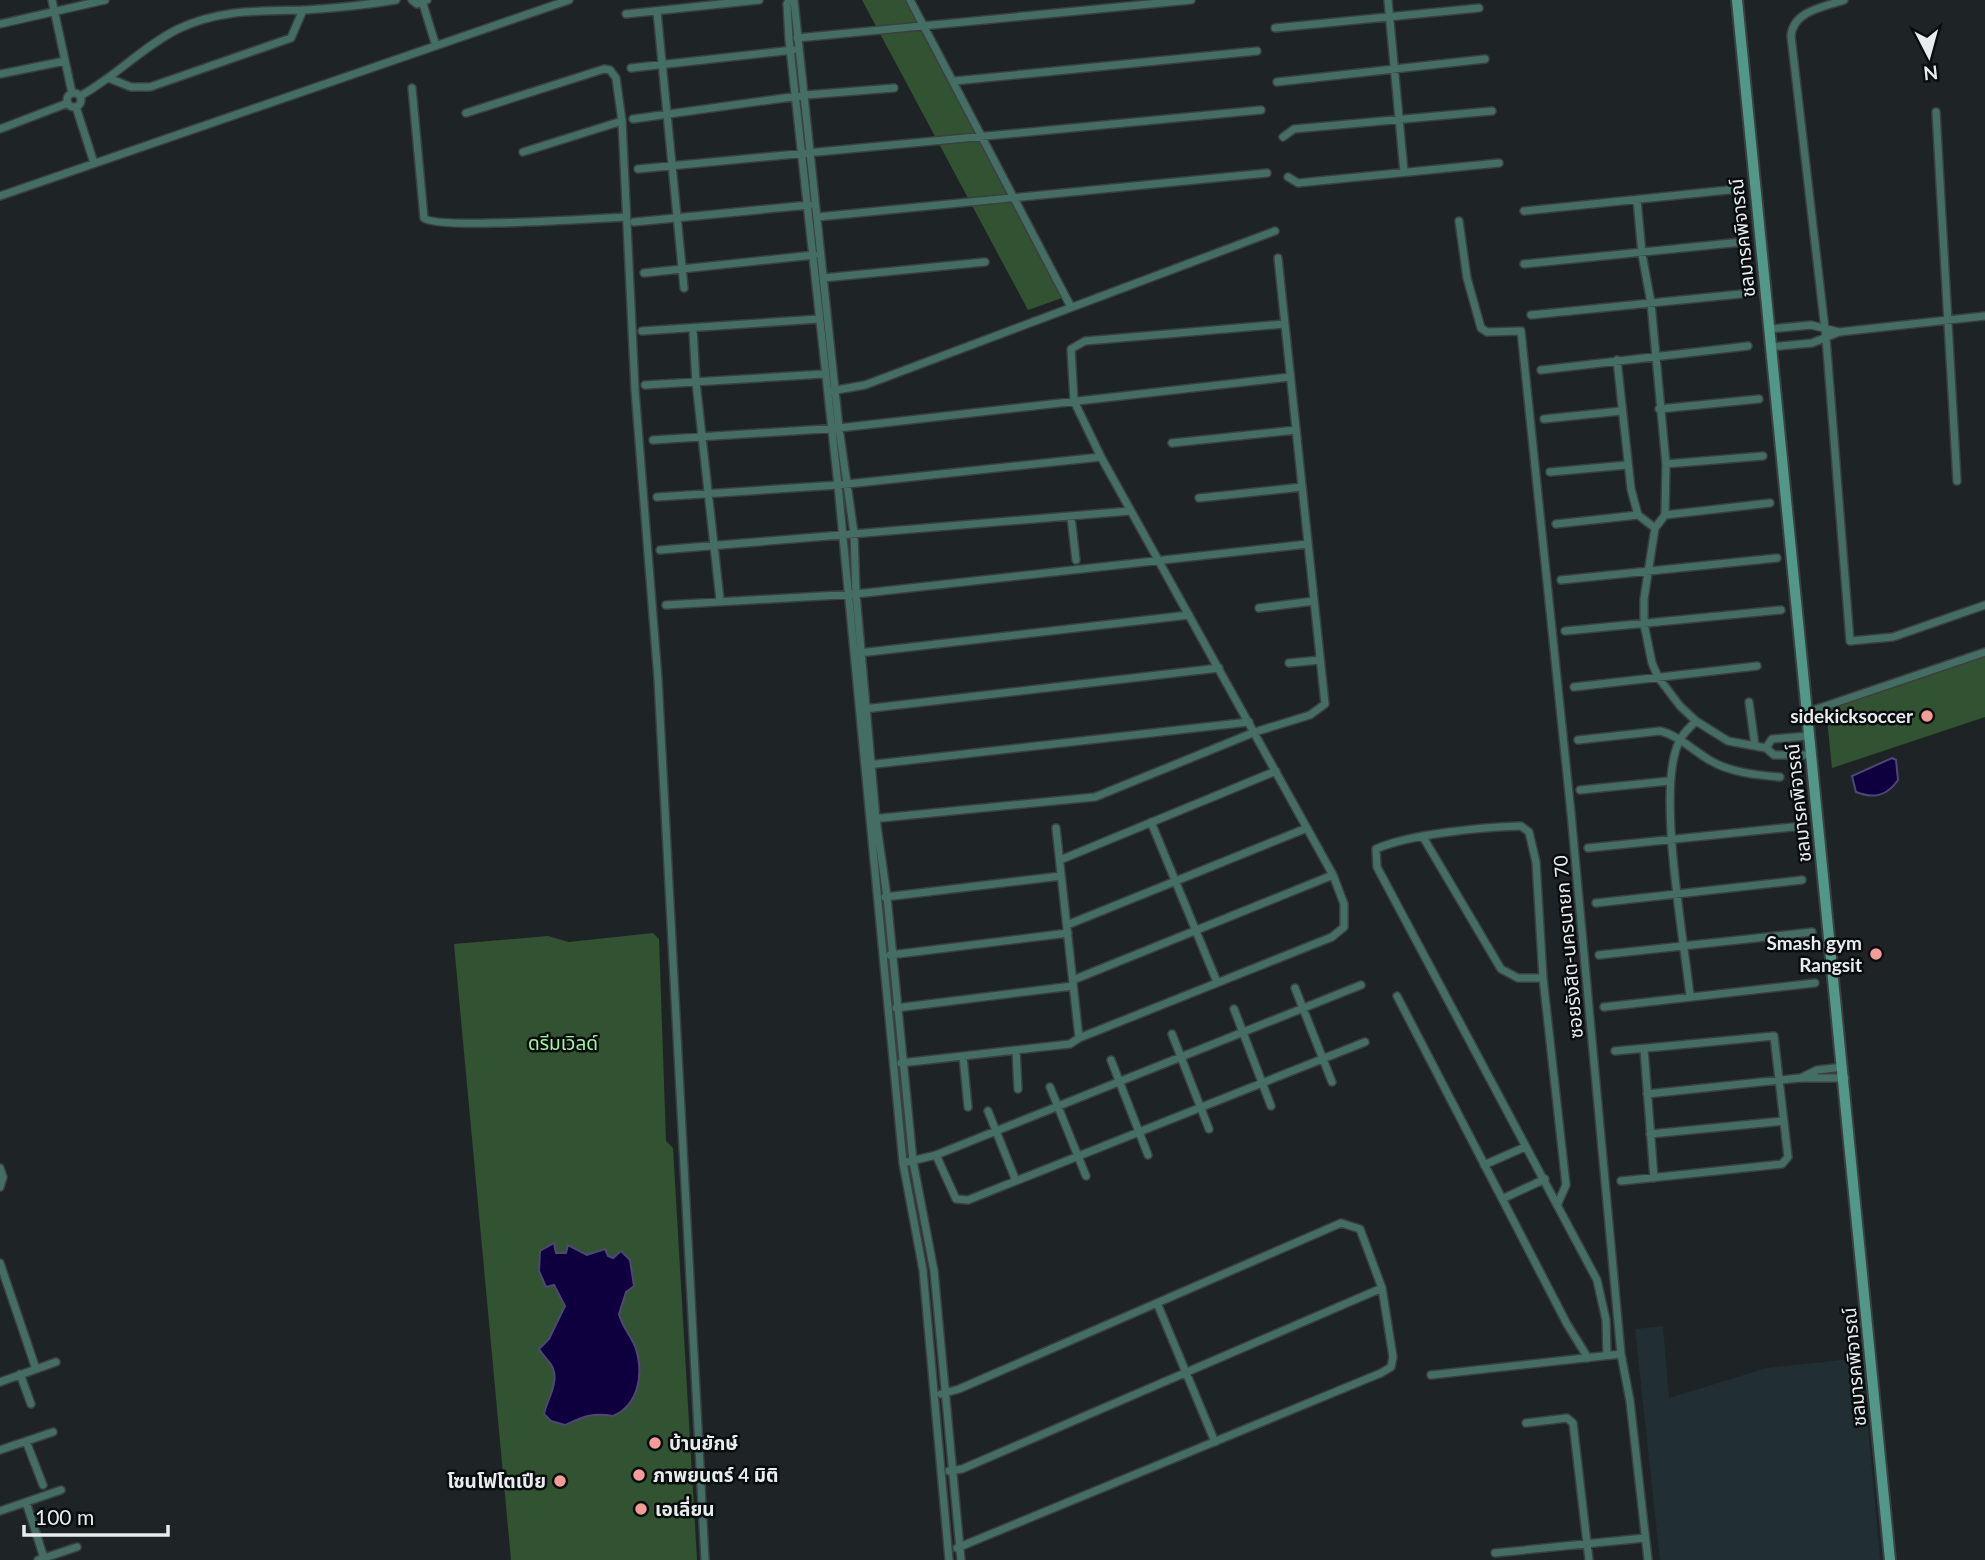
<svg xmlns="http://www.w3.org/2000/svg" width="1985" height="1560" font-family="Lato,'Noto Sans Thai',sans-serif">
	<rect width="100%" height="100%" fill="#1e2426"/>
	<path fill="#212f32" d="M1663,1326L1669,1398L1767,1368L1862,1358L1880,1560H1660L1635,1329Z"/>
	<path fill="#325331" d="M862,0H913L1068,296L1028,310Z
		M1985,655V717L1832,768L1826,709Z
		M653,933L659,939L666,1141L673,1148L697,1560H511L454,944L548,936L569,942Z"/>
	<path fill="#0e003f" stroke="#4f4773" stroke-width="2" d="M1892,758L1896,760L1898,780C1887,796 1874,799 1856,792L1852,776Z
		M554,1243L556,1253H566L568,1245L587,1255L605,1249L608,1256L613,1258L621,1251L630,1260L634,1286L626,1292L619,1314C622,1327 632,1337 636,1349C644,1376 638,1405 613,1416C593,1412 583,1417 565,1425L551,1421L544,1414C547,1399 562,1379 550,1363C546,1358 543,1355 539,1349L549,1339L565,1306L554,1285L546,1287L539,1271L540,1251Z"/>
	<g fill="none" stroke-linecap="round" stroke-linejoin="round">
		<g stroke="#3a4042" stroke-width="10">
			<path id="street" d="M52,0L72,93
				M412,0L417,4L427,0
				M789,0L787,4L789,39L838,485L903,1163L923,1270L949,1560
				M794,0L839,428L854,533L856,594L876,819L887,897L913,1161L934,1271L961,1560
				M910,0L1071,307
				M1388,0L1404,172
				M1844,0C1824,7 1793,11 1791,36L1826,338L1850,641L1893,637L1985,605
				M423,4L436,46
				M657,11L684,288
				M626,14L759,0
				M0,24L105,0
				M1275,28L1479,8
				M797,38L1191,0
				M631,68L793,50
				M0,74L65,61
				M111,79L131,87H150L291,38L303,10
				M954,81L1257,51
				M1277,82L1485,59
				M412,88L424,218C436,230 597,218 626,217
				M67 100a7 7 0 1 1 14 0a7 7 0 1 1-14 0Z
				M80,96C115,77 142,47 178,29C220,9 260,11 305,10C335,8 366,5 396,0
				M76,107L94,163
				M1936,112L1957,481
				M466,113L604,69L610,70L616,78L622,121L635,390L658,679L705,1560
				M633,119L806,95L894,88
				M0,129L68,103
				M1283,137L1294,129L1492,111
				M523,152L622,121
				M638,169L1261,110
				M1288,177L1298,183L1499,163
				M0,196L569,0
				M1637,200L1642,254L1651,303L1666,464L1665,515L1655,528L1644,599V624L1652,663L1658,677L1680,706L1696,721L1728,741L1766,748L1774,755H1810
				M1524,211L1738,189
				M817,217L1267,173
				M1459,221L1467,278L1481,328L1487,332L1521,331L1571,813L1621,1354L1630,1401L1648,1560
				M634,222L809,205
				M1524,264L1742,242
				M644,273L814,255
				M823,278L985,262
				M1531,315L1751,293
				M1769,329L1811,325L1839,332
				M693,330L696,382L720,600
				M642,331L819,319
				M1770,347L1812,343L1839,332L1985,316
				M1617,360L1631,489L1638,515L1655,528
				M1541,370L1748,346
				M645,385L824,374
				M831,391L865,385L1275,231
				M1659,409L1759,399
				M1544,419L1621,411
				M653,440L839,428L1290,377
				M1172,443L1296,430
				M1666,464L1763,456
				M1550,472L1627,465
				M657,497L838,485L1101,457
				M1199,498L1302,487
				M1665,515L1770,503
				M1071,517L1076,560
				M1556,524L1638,515
				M660,550L1130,511
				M1561,580L1777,558
				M666,605L856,594L1308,544
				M1259,608L1314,601
				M1565,631L1781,610
				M859,653L1189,615
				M1289,663L1320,660
				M1574,687L1757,666
				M1749,702L1755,745
				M864,709L1219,668
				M1805,713L1985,652
				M1578,740L1660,731C1678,735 1695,752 1711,761C1732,773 1757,775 1780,777
				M1766,748L1772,739L1808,736
				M867,765L1249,722
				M1580,790L1669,781
				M871,819L1095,797L1255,732L1310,715L1325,704L1278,258
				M1151,822L1217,982
				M1423,837L1501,969L1518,978H1543
				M1588,848L1793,827
				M1060,860L1276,771
				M885,897L1061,876
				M1596,903L1802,880
				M1067,925L1307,828
				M890,955L1068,933
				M1599,955L1812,932
				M1073,980L1333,875
				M1295,988L1332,1082
				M1397,996L1567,1324L1588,1358
				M1690,996C1684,939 1656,788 1679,742C1682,734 1690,727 1696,721
				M1604,1007L1815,983
				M896,1008L1073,986
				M1234,1009L1271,1106
				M1172,1034L1209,1129
				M1079,1038L1332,937L1344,927V904L1333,875L1101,457L1074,401L1071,349L1085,341L1284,324
				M1644,1049L1654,1178
				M1016,1050L1018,1089
				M1615,1051L1774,1036L1788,1157L1782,1164L1773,1165L1621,1181
				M963,1056L968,1107
				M1111,1060L1148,1155
				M901,1063L1070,1044L1079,1038L1056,828
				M1801,1078L1817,1070L1843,1067
				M1050,1087L1086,1176
				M1647,1094L1800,1078H1845
				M988,1111L1016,1181
				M1650,1134L1784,1121
				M936,1155L956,1199L968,1200L1365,1042
				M903,1163L936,1155L1361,985
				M1484,1165L1525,1147
				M0,1168L3,1177L0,1187
				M1502,1199L1545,1179
				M1558,1203L1566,1185L1543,978L1536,862L1529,832L1521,826C1484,827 1409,834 1376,849L1377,867L1597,1280L1606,1320L1607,1355
				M0,1263L36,1369
				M1157,1303L1215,1442
				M20,1374L31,1404
				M1431,1375L1621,1354
				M0,1382L56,1362
				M941,1394L959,1389L1341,1223L1360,1229L1382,1288L1393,1357L1391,1367L1381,1373L957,1548
				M1526,1423L1567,1418L1573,1423L1589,1560
				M26,1441L43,1485
				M0,1450L53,1432
				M949,1471L962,1469L1382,1288
				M26,1502L44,1558
				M0,1511L61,1490
				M1495,1553L1645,1538
				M38,1560L77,1547"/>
		</g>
		<g stroke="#3a4042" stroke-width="14">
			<path id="secondary" d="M1737,0L1890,1560"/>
		</g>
		<use href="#street" stroke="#446e64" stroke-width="7"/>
		<use href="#secondary" stroke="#529889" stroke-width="10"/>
	</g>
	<g fill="#f59b98" stroke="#0a0d0e" stroke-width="2.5">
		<circle cx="1927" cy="716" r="7"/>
		<circle cx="1876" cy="954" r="7"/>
		<circle cx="655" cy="1443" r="7"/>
		<circle cx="639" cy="1475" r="7"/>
		<circle cx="560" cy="1481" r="7"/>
		<circle cx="641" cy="1509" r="7"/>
	</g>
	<g text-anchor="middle" stroke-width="5" stroke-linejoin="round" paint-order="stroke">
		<g font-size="19" fill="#e8eced" stroke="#0a0d0e">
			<text transform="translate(1742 238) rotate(-96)" y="7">ชลมารคพิจารณ์</text>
			<text transform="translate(1798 803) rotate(-96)" y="7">ชลมารคพิจารณ์</text>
			<text transform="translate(1568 947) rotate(-95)" y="7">ซอยรังสิต-นครนายก 70</text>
			<text transform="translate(1854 1367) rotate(-95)" y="7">ชลมารคพิจารณ์</text>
		</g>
		<g font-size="19" font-weight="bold" fill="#e8eced" stroke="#0a0d0e" text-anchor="end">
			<text x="1913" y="723">sidekicksoccer</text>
			<text x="1862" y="950">Smash gym<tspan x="1862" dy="22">Rangsit</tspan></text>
			<text x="669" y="1450" text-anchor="start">บ้านยักษ์</text>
			<text x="653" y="1482" text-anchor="start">ภาพยนตร์ 4 มิติ</text>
			<text x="546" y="1488">โซนโฟโตเปีย</text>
			<text x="655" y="1516" text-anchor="start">เอเลี่ยน</text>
		</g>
		<g font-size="19" fill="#a2f59f" stroke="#0a0d0e">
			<text x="563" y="1050">ดรีมเวิลด์</text>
		</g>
	</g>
	<g transform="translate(1929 56) rotate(174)" stroke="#0a0d0e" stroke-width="5" paint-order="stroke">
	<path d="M0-5L12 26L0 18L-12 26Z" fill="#e8eced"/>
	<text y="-10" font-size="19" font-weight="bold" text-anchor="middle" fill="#e8eced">N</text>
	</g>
	<path d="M24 1525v10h144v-10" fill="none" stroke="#e8eced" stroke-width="3.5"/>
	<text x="35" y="1525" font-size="21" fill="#e8eced" stroke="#0a0d0e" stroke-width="5" paint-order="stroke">100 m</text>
</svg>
